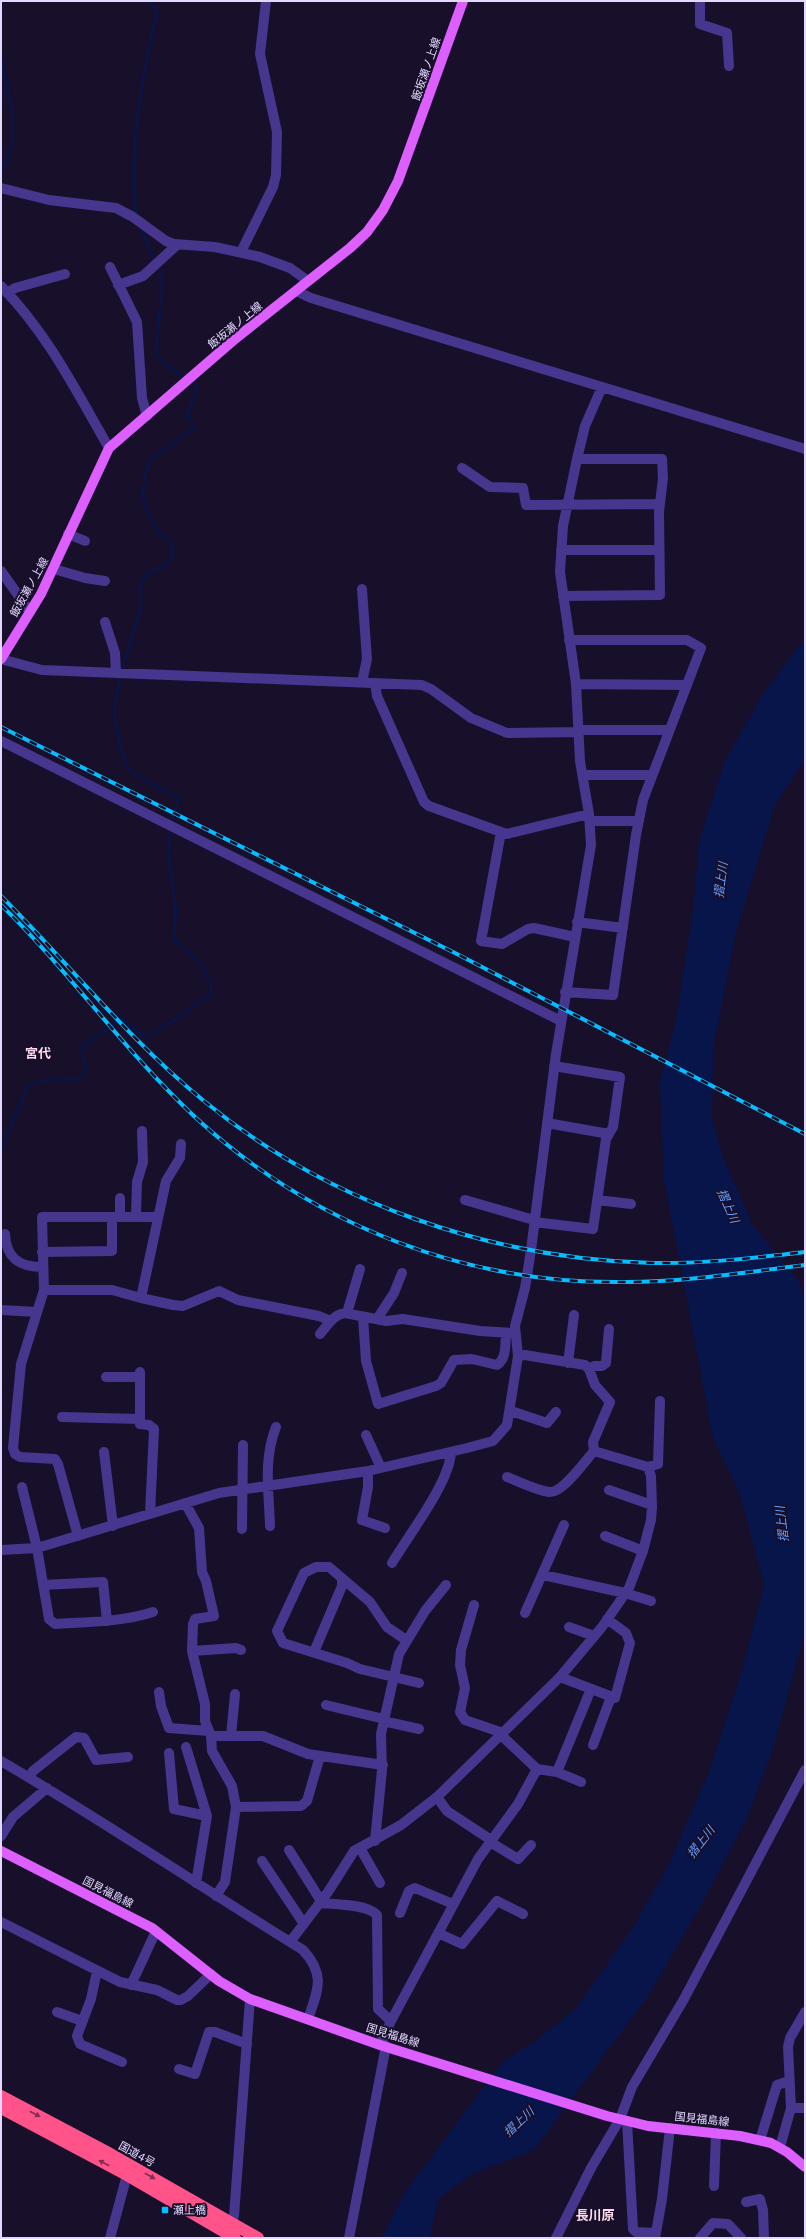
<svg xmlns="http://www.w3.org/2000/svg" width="806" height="2239" font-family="Commissioner,'Noto Sans JP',sans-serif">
	<rect width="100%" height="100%" fill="#180f2a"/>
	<path fill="#07154b" d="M805,638V760L775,805L736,932L713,1049L712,1119L723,1157L752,1224L799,1282L805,1306V1631L773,1749L746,1820L711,1887L649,1995L534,2150L472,2174L438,2199L430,2238H382L403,2195L503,2061L537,2040L576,2008L634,1926L670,1862L709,1772L741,1674L764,1585L741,1497L713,1437L664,1179L660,1082L676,1021L694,904L699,841L724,763L763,694Z"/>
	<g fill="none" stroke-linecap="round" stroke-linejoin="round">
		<path stroke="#07154b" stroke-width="2.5" d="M1,58C8,97 24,134 1,172
			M137,215C133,205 134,193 134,182C133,126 144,70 156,15L155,7L149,1
			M140,226L155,262
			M157,266L162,278V287L156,352L158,358L185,378
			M121,671C127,652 134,633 139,614C142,603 138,592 143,580C148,568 167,571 173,556L171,542L158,532L145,506L143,495L145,474L150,460L195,427L187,416L197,389V386L191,381
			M120,676L114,712L120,747L126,765L134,774L178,798L171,824
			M1,1150L28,1086C45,1075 68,1085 85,1075L86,1067L81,1047L107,1030L121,1018L145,1037L173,1021L210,994L211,987L202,964L174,939L176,911L168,852L170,829"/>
		<path stroke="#47368d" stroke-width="10" d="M700,1V24L727,33L729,66
			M1,188L49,200L116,208L133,217L166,241L174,244L215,247L260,257L290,268L308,281
			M241,252L273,187L276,175L277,132L260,54L266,1
			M110,267L137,322L142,398L147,416
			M118,285L143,276L178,244
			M1,286C48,334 76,391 109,448
			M296,291L311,298L805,449
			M7,293L15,288L65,274
			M462,468L490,487L523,488L526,505L660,504
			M68,534L85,541
			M561,550H659
			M54,569L85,578L105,581
			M1,571L30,612
			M563,596L660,595L659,512L663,478L662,459H577
			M105,622L115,653L116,672
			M1,659L42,670L422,685L431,689L471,718L507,733L578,732
			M362,682L367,659L362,589
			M375,683L377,696L424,802L429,806L501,832L481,941L502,944L528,929L534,928L575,937
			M576,684L687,685
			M578,730H669
			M1,741L561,1021
			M583,775H652
			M590,821H639
			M501,832L507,834L589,814
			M577,922L623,928
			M565,992L613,995L636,835L643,800L701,648L687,640H569
			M547,1123L609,1134
			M465,1200L534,1220
			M597,1200L631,1204
			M136,1216L137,1182L143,1162L142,1131
			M120,1217V1198
			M534,1222L593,1229L606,1139L613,1127L620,1077L554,1066
			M5,1234C6,1258 19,1267 43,1267
			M42,1252L112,1251V1217
			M44,1290H112L141,1298L166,1181L180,1158L181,1144
			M141,1298L173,1305L183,1306L219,1291L238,1300L319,1316L331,1321
			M1,1310L37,1312
			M347,1313L360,1269
			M363,1317L366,1361L378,1404L436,1386L441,1383L454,1360L472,1359L497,1365C507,1358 505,1344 506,1333
			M379,1320V1316L394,1293L402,1273
			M320,1334C327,1326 334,1314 345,1313L386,1321L403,1319L480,1331L512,1333
			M518,1356L525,1355L585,1365L589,1369L595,1385L610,1402L593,1442L594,1451
			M568,1363L574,1315
			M589,1369L594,1366H602L606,1363L609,1329
			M140,1372V1424L149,1425L154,1429L150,1514
			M106,1377H140
			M511,1411L547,1423L556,1412
			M62,1417L140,1419
			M366,1435L381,1468
			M104,1452L113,1526
			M648,1467L658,1464L660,1401
			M368,1471V1487L362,1520L385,1528
			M22,1487L37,1548L49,1619L55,1624C88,1622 122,1622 153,1612
			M609,1490L652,1505
			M185,1503L199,1528L202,1572L206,1581L214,1616L195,1619L193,1624L192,1651L205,1704V1721L211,1736L212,1751L232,1786L236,1807L225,1882L216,1896
			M270,1526C269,1492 263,1460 276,1427
			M242,1529L243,1445
			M78,1536L58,1464L55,1459L20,1457L15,1454L13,1448L21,1364L44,1290L42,1217H158
			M605,1536L643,1551
			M1,1550L37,1548L219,1493L368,1471L467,1448L493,1441L507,1425L518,1356L515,1326L525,1288L531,1250L556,1054L591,845L589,814L580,761L576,684L560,572L563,526L577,459L585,426L602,387
			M392,1563C408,1536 450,1482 451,1452
			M543,1575L625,1593L651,1601
			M43,1585L103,1582L107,1621
			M474,1605L461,1650L460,1665L465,1688L460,1712L465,1720L503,1733
			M525,1613L564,1525
			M569,1627L594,1636
			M406,1640L387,1627L370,1602L329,1567H316L304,1573L277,1631L283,1643L347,1663L360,1669L419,1683
			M192,1651L236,1648L241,1650
			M314,1652L342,1586V1580
			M560,1677L615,1698L630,1643L626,1633L607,1619
			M159,1692L161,1706L169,1728L209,1731
			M326,1705L384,1719
			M383,1721L419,1729
			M501,1735L537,1769L557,1772L581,1782
			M211,1736H263L308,1754L383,1765
			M231,1736L235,1694
			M593,1745L611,1697
			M186,1747L207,1816L196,1883
			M169,1753L174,1809L207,1816
			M1,1761C104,1821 202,1888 303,1950C326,1975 318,1990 308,2019
			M557,1772L591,1689
			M29,1778L33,1771L76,1737L84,1738L96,1760L128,1757
			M437,1797L447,1811L491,1840
			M236,1807L301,1806L307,1801L320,1756
			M1,1836L13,1817L47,1788
			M375,1841L382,1770L381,1734L399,1654L425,1611L446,1585
			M490,1842L518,1859L531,1845
			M360,1848L380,1883
			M289,1850L321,1901
			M262,1861L304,1924
			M319,1903C333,1904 368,1904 377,1915L378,2009L391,2021
			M400,1913L409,1891L415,1888L453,1904
			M1,1922L120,1982L157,1990L177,2000H181L188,1996L211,1974
			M438,1933L462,1944L497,1901L523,1914
			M290,1942L328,1892L354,1851L401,1825L437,1797L560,1677L602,1627L629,1588L643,1551L651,1520L652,1507L651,1476L648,1467L594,1451C585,1461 562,1494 549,1492C535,1490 520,1482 507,1477
			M97,1971L91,1999L77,2036L80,2044L122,2062
			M131,1985L156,1931
			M57,2012L82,2021
			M380,2045L391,2021L478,1859L518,1804L537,1769
			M179,2069L195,2074L209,2032H215L247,2044
			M791,2108H805
			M627,2121L633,2229L636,2232L656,2233
			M760,2140L777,2085L789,2081
			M780,2147L791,2108L788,2047L790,2038L805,2012
			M714,2186L716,2133
			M746,2202L760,2199L763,2210L764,2238
			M229,2229L234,2216L250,1999
			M110,2238L127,2175
			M349,2238L386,2046
			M556,2238L591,2168L620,2119L632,2087L684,1999L805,1770
			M655,2238L662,2199L670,2128
			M700,2238L713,2223L728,2224L741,2238"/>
		<path stroke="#dd5fff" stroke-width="10" d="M1,659L41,594L109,448L235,339L350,248L367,232L383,210L398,181L463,1
			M1,1851L152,1928L219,1981L250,1999L380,2045L607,2116L648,2126L740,2136L771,2143L787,2152L805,2167"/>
		<path stroke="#ff538a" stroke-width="12" d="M1,2096L105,2151L258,2238
			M1,2108L127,2175L235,2238"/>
		<g stroke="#04beff" stroke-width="4">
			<path id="rail" d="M1,727L457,954L805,1134
				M1,896C69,964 129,1040 204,1101C328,1203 492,1259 652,1263C703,1264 754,1258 805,1252
				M1,905C70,972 125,1052 196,1118C313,1225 467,1285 626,1282C686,1282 746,1272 805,1265"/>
		</g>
		<use href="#rail" stroke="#180f2a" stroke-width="2.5" stroke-dasharray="8" stroke-linecap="butt"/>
	</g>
	<defs><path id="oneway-solid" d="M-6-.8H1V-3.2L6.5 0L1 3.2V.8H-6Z"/></defs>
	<g fill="#802e55">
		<use href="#oneway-solid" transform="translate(35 2114) rotate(28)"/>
		<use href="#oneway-solid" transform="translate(104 2163) rotate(-152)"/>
		<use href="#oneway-solid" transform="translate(150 2176) rotate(29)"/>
	</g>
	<rect fill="#04beff" stroke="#180f2a" stroke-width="1.5" x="161" y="2206" width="8" height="8" rx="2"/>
	<g text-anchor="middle" stroke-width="4" stroke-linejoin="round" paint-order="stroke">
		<g font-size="11" fill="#e3d8ff" stroke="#180f2a">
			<text transform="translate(426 69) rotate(-71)" y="4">飯坂瀬ノ上線</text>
			<text transform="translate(235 325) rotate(-39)" y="4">飯坂瀬ノ上線</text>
			<text transform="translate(29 587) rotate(-61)" y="4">飯坂瀬ノ上線</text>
			<text transform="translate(108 1892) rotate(27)" y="4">国見福島線</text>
			<text transform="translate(393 2035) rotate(17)" y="4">国見福島線</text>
			<text transform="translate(702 2119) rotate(6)" y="4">国見福島線</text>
			<text transform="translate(137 2154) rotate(29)" y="4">国道4号</text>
		</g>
		<g font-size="11" fill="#e3d8ff" stroke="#180f2a" text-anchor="start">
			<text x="173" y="2214">瀬上橋</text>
		</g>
		<g font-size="12" font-style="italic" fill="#66a0ff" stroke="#180f2a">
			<text transform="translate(721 880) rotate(-83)" y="4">摺上川</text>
			<text transform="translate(728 1206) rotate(66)" y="4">摺上川</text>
			<text transform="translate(782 1524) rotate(-97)" y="4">摺上川</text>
			<text transform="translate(701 1842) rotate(-52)" y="4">摺上川</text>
			<text transform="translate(519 2122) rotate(-43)" y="4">摺上川</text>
		</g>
		<g font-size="13" font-weight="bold" fill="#ffdaec" stroke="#180f2a">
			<text x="38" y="1058">宮代</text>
			<text x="595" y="2220">長川原</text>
		</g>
	</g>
	<rect width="806" height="2239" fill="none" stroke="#e3d8ff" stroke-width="4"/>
</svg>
